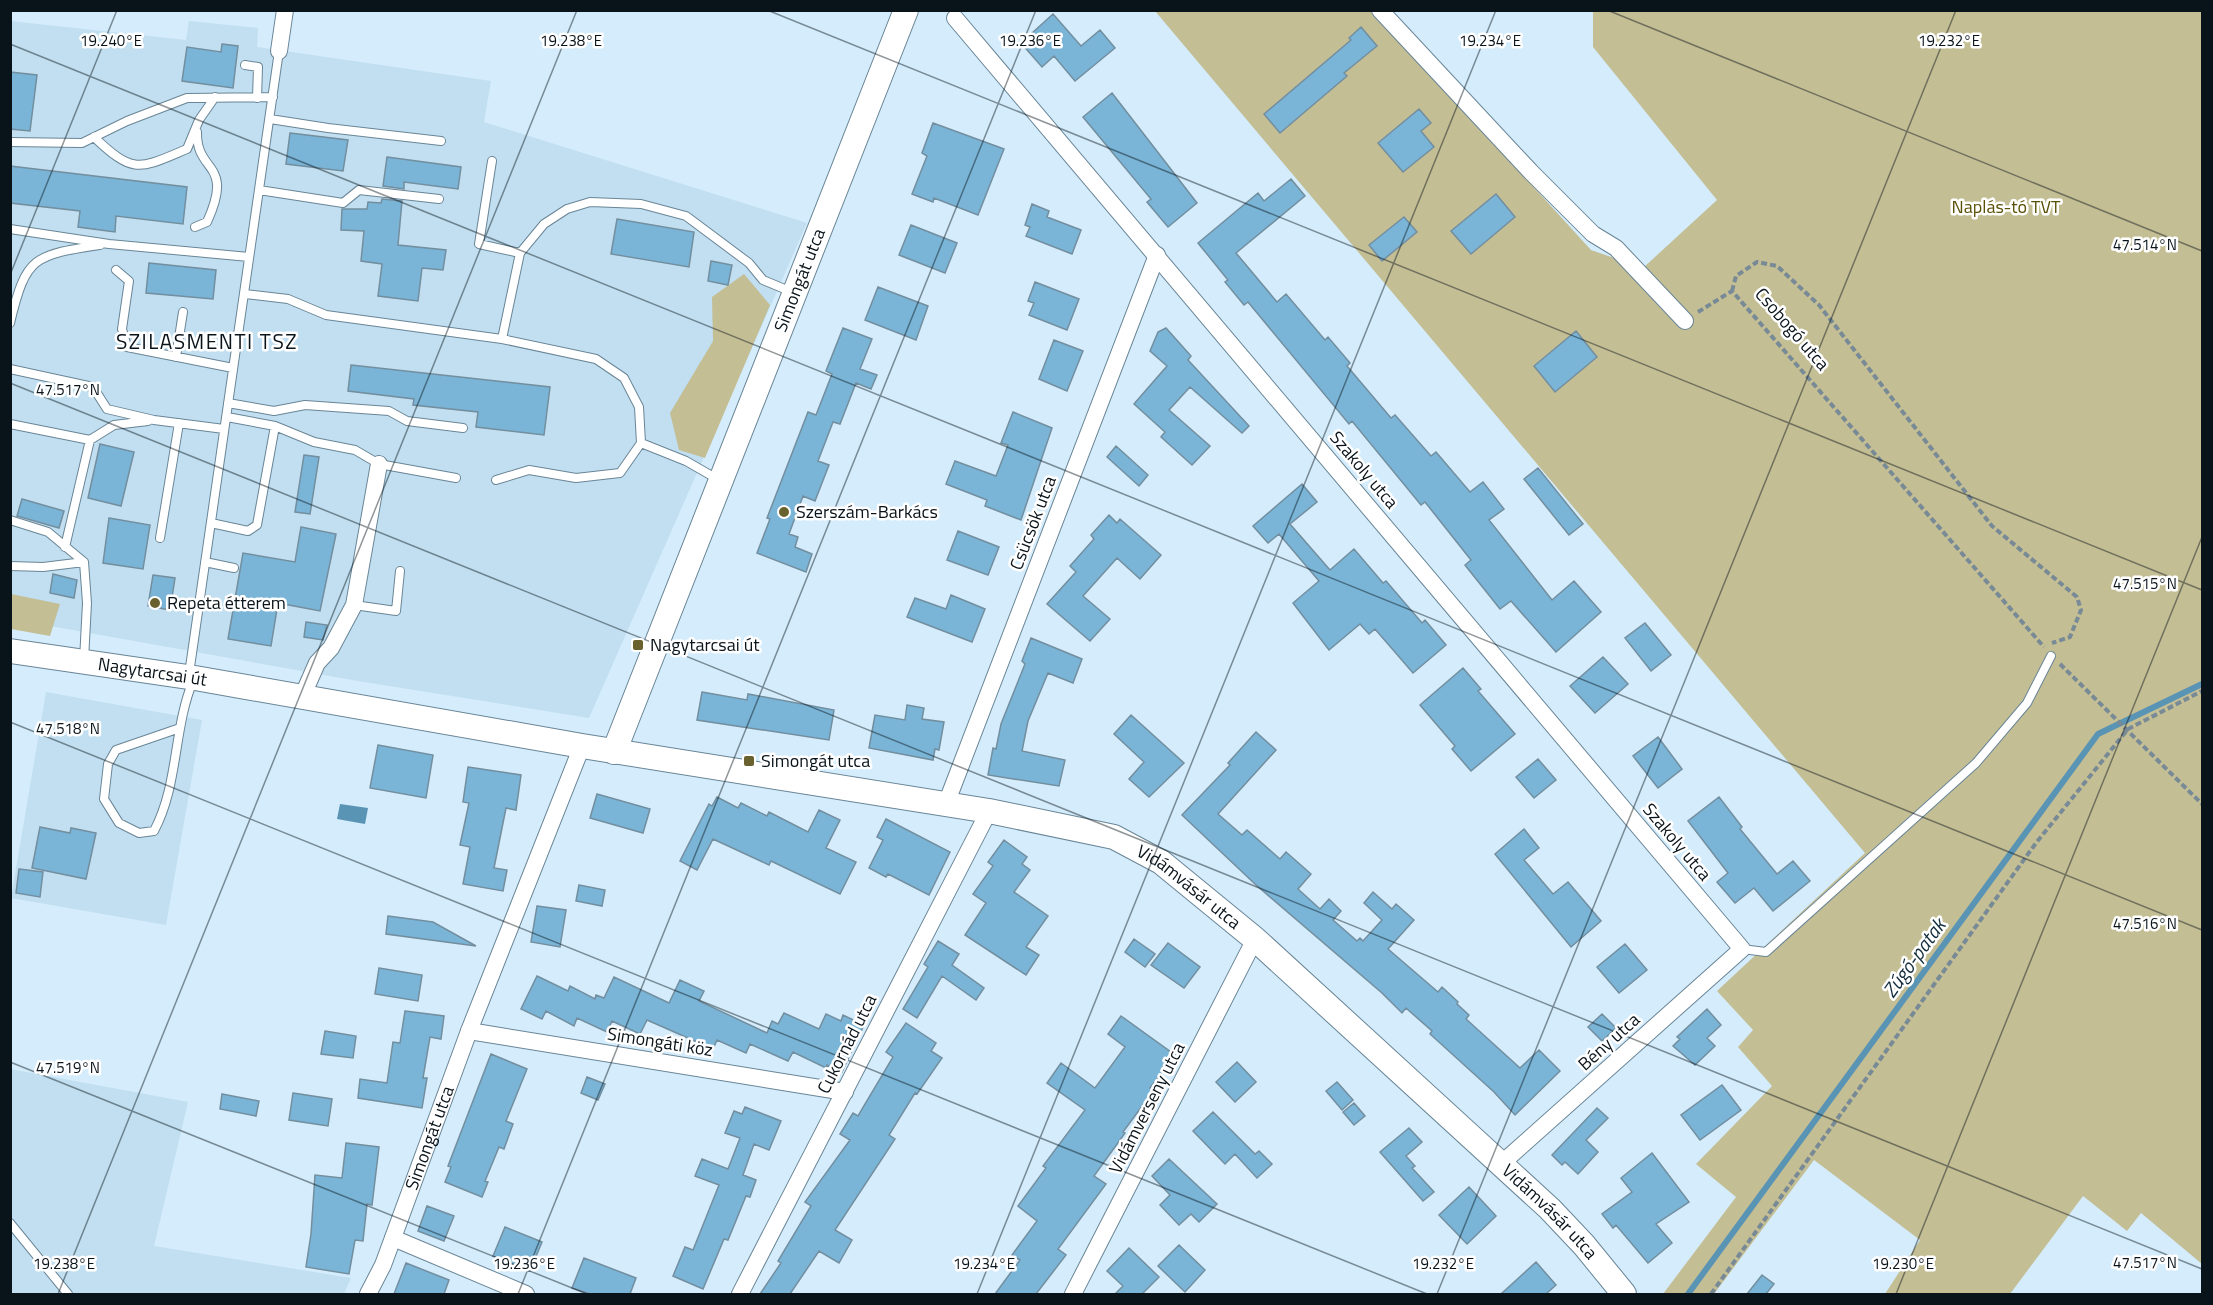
<svg xmlns="http://www.w3.org/2000/svg" width="2213" height="1305" font-family="'Titillium Web',sans-serif">
	<rect width="100%" height="100%" fill="#d4ecfb"/>
	<path fill="#c1dff0" d="M10,21L186,40L189,21L258,28L257,47L491,81L484,122L807,223L589,718L358,681L11,619Z
		M46,692L202,720L166,925L11,898Z
		M10,1069L188,1102L154,1246L351,1278L344,1294H11Z"/>
	<path fill="#c4be95" d="M1155,11H1373L1591,250L1643,268L1717,200L1593,47V11H2202V1264L2141,1213L2127,1231L2083,1196L2010,1294H1885L1920,1240L1814,1160L1714,1294H1663L1736,1197L1696,1164L1772,1086L1738,1047L1753,1030L1717,991L1865,853Z
		M744,274L770,305L705,458L679,450L670,413L713,341L712,297Z
		M11,594L60,604L50,636L11,629Z"/>
	<path fill="#5a94b5" d="M340,804L368,808L365,824L337,819Z"/>
	<g fill="none" stroke-linecap="round" stroke-linejoin="round">
		<path stroke="#5a94b5" stroke-width="6" d="M1688,1294L2098,734L2202,684"/>
	</g>
	<path fill="#7ab5d7" stroke="#728e9f" stroke-width="1.5" d="M1053,14L1081,46L1100,30L1115,48L1075,81L1054,56L1042,67L1021,43Z
		M1361,27L1377,46L1344,73L1347,76L1280,133L1264,114L1351,40L1349,38Z
		M222,44L238,46L233,88L182,81L187,47L221,52Z
		M10,72L37,75L30,131L10,129Z
		M1112,93L1197,203L1168,227L1147,202L1151,199L1083,117Z
		M1419,109L1431,123L1421,131L1434,147L1403,172L1378,143Z
		M933,123L1004,149L978,215L934,198L933,202L912,194L927,156L922,153Z
		M290,133L348,140L343,171L286,164Z
		M387,157L461,167L458,189L404,182V189L383,186Z
		M10,166L187,187L183,224L116,216L115,232L78,227L80,211L10,203Z
		M1291,179L1305,196L1236,253L1277,302L1286,294L1325,340L1328,337L1350,363L1347,366L1391,418L1395,415L1431,456L1436,452L1470,492L1483,482L1504,509L1489,520L1552,600L1574,581L1601,612L1556,652L1511,601L1500,609L1465,565L1471,560L1425,502L1421,505L1352,421L1349,424L1248,302L1244,305L1225,282L1228,280L1198,243L1258,193L1264,201Z
		M1496,194L1515,217L1471,254L1451,231Z
		M382,199L402,201L398,245L446,250L443,270L422,268L418,301L378,296L382,264L361,261L364,231L341,230L342,209H367L368,202L381,203Z
		M1032,204L1049,211L1047,217L1081,230L1072,254L1026,236L1030,227L1025,225Z
		M1404,217L1417,232L1382,261L1369,245Z
		M617,219L694,232L689,267L611,254Z
		M911,225L957,243L945,273L899,255Z
		M711,261L732,265L728,285L708,281Z
		M149,263L216,270L213,299L146,293Z
		M1035,282L1079,299L1067,330L1029,315L1034,303L1028,301Z
		M878,287L928,306L916,340L865,320Z
		M843,328L872,339L860,369L877,375L871,389L856,383L840,424L833,422L818,461L829,465L815,501L803,496L789,534L798,537L795,547L812,554L806,572L757,553L770,519L767,518L808,412L816,415L832,374L826,371Z
		M1166,328L1191,356L1188,360L1249,426L1242,433L1190,387L1169,410L1210,446L1192,465L1161,437L1165,432L1134,404L1167,366L1150,351L1158,332Z
		M1576,331L1597,357L1555,392L1534,366Z
		M1054,340L1083,351L1067,391L1039,379Z
		M351,365L550,387L544,435L476,427L478,412L413,405L414,399L348,391Z
		M1013,412L1052,428L1021,520L985,506L987,500L946,484L955,461L996,476L1008,445L1001,443Z
		M100,444L134,452L121,506L88,498Z
		M1116,446L1148,475L1139,486L1107,457Z
		M304,455L319,457L310,514L295,512Z
		M1538,468L1583,524L1569,535L1524,479Z
		M1302,484L1317,502L1290,524L1330,570L1354,549L1383,583L1386,581L1422,623L1425,620L1446,645L1413,673L1375,629L1369,634L1360,624L1329,650L1293,603L1319,581L1279,534L1268,543L1253,526Z
		M22,499L64,511L59,528L17,516Z
		M1109,515L1117,523L1120,519L1161,555L1140,579L1117,558L1083,596L1110,619L1090,641L1047,604L1076,572L1070,566L1094,539L1091,535Z
		M109,518L150,525L143,569L103,563Z
		M301,527L336,534L320,611L278,603L271,646L228,639L243,553L295,562Z
		M958,531L999,547L988,575L947,560Z
		M53,574L77,580L74,598L50,593Z
		M153,575L175,578L170,610L148,606Z
		M951,595L985,609L972,642L907,617L915,598L946,609Z
		M306,622L327,625L323,640L304,637Z
		M1645,623L1671,655L1651,671L1625,638Z
		M1031,638L1082,659L1073,683L1048,673L1028,721L1022,751L1065,760L1059,786L988,775L993,748L996,749L1001,724L1025,664L1022,661Z
		M1603,657L1628,684L1595,713L1570,686Z
		M1463,668L1481,689L1478,691L1515,734L1471,771L1452,749L1455,746L1420,705Z
		M702,692L747,700L748,694L834,710L829,740L697,720Z
		M907,705L924,708L922,719L944,722L939,750L935,749L933,760L869,748L875,715L905,720Z
		M1131,715L1184,763L1149,797L1129,779L1144,762L1114,734Z
		M1256,732L1276,750L1218,814L1242,835L1247,830L1280,859L1286,852L1311,874L1298,889L1320,909L1329,899L1341,911L1333,920L1357,941L1360,938L1363,941L1382,920L1364,903L1373,892L1392,909L1396,904L1414,920L1388,949L1438,992L1442,987L1458,1002L1457,1004L1469,1015L1466,1019L1520,1068L1539,1050L1560,1071L1515,1115L1494,1092L1430,1034L1432,1031L1406,1008L1402,1013L1382,993L1256,885L1182,815L1230,765L1228,763Z
		M1658,737L1682,769L1658,788L1633,756Z
		M378,745L433,755L426,798L370,788Z
		M1538,759L1556,780L1534,798L1516,777Z
		M468,767L521,775L516,810L506,808L494,868L507,870L503,891L463,884L470,847L460,845L469,803L463,802Z
		M597,794L650,809L643,833L590,818Z
		M717,797L738,808L741,803L767,816L769,812L808,832L819,810L840,820L826,848L856,862L840,894L771,861L769,865L713,839L697,870L680,861L709,804L712,806Z
		M1719,797L1742,827L1740,829L1777,874L1793,861L1810,881L1773,911L1754,888L1735,903L1717,882L1728,873L1688,821Z
		M886,819L950,852L929,895L888,874L886,877L869,868L883,840L877,837Z
		M40,827L70,833L71,828L96,833L86,879L32,868Z
		M1524,829L1539,848L1524,860L1553,894L1568,882L1601,921L1571,947L1495,854Z
		M1004,840L1027,857L1022,864L1030,870L1014,892L1048,916L1026,947L1039,955L1026,975L965,935L986,903L973,894L993,866L988,862Z
		M19,869L43,872L40,897L16,893Z
		M579,885L605,890L602,906L576,901Z
		M537,906L566,910L560,947L531,942Z
		M388,916L433,922L476,946L386,934Z
		M1134,939L1155,954L1145,967L1125,952Z
		M938,941L959,954L952,965L984,988L976,1000L942,976L917,1018L903,1009L928,967L924,964Z
		M1168,943L1200,967L1184,988L1151,965Z
		M1625,944L1647,970L1619,993L1597,967Z
		M379,968L422,975L418,1001L375,994Z
		M537,976L568,991L570,986L595,999L596,995L604,998L614,977L669,1003L680,980L704,991L699,1001L767,1033L772,1021L778,1024L784,1013L819,1029L826,1014L841,1021L843,1015L864,1025L842,1072L827,1065L826,1068L793,1052L788,1061L750,1044L746,1053L717,1040L713,1049L647,1020L640,1034L612,1021L607,1032L577,1018L574,1026L546,1011L542,1019L521,1009Z
		M1707,1009L1721,1025L1707,1038L1715,1046L1695,1065L1673,1046L1680,1039L1677,1037Z
		M405,1011L444,1016L441,1039L430,1037L423,1078H427L422,1108L358,1098L360,1079L387,1083L393,1042L400,1043Z
		M1602,1014L1616,1028L1602,1041L1588,1027Z
		M1121,1016L1175,1055L1150,1088L1154,1090L1123,1132L1125,1133L1094,1176L1106,1184L1058,1249L1066,1255L1036,1294H995L1020,1260L1012,1255L1037,1221L1018,1206L1046,1168L1043,1166L1085,1110L1047,1083L1061,1063L1095,1088L1125,1047L1108,1034Z
		M906,1023L936,1043L931,1051L942,1058L917,1094L915,1093L889,1135L895,1139L835,1230L852,1240L839,1263L819,1251L790,1294H760L781,1263L778,1261L811,1206L805,1202L850,1140L840,1134L853,1113L858,1116L893,1057L886,1052Z
		M325,1031L356,1036L353,1058L321,1054Z
		M491,1054L527,1069L506,1121L513,1124L504,1149L499,1147L485,1181L488,1182L482,1197L445,1182L451,1167L448,1166Z
		M1237,1062L1256,1082L1235,1102L1216,1082Z
		M587,1077L605,1084L598,1100L581,1093Z
		M1337,1082L1353,1100L1342,1110L1326,1091Z
		M1722,1085L1741,1110L1700,1140L1681,1115Z
		M293,1093L332,1099L328,1126L289,1120Z
		M222,1094L259,1101L256,1116L220,1109Z
		M1354,1103L1365,1116L1354,1125L1343,1112Z
		M745,1107L781,1121L769,1150L754,1144L743,1175L756,1180L750,1197L746,1196L728,1240L724,1239L703,1289L673,1276L685,1247L693,1250L719,1185L695,1176L702,1159L728,1169L740,1138L725,1133L734,1111L742,1114Z
		M1597,1108L1608,1118L1586,1140L1598,1152L1578,1174L1565,1162L1562,1165L1552,1155Z
		M1213,1112L1255,1154L1259,1151L1272,1164L1257,1178L1235,1154L1225,1164L1193,1131Z
		M1409,1128L1422,1142L1406,1156L1415,1166L1412,1168L1434,1192L1423,1201L1380,1152Z
		M346,1143L379,1147L372,1205L367,1204L363,1241L355,1240L349,1274L306,1267L311,1234L315,1175L342,1178Z
		M1652,1153L1689,1202L1656,1224L1672,1243L1648,1263L1616,1225L1613,1228L1602,1214L1632,1192L1621,1178Z
		M1169,1159L1217,1204L1199,1222L1191,1214L1179,1225L1160,1205L1170,1195L1152,1176Z
		M1469,1187L1496,1216L1467,1244L1439,1215Z
		M427,1206L454,1216L444,1241L418,1231Z
		M505,1227L542,1242L530,1271L493,1256Z
		M1179,1245L1205,1270L1185,1292L1158,1266Z
		M1129,1248L1159,1277L1142,1294H1115L1123,1286L1107,1271Z
		M584,1258L636,1278L630,1294H590L572,1288Z
		M1536,1262L1556,1285L1546,1294H1501Z
		M406,1263L449,1280L444,1294H394Z
		M1762,1275L1774,1284L1766,1294H1747Z"/>
	<g fill="none" stroke-linecap="round" stroke-linejoin="round">
		<g stroke="#698596" stroke-width="10">
			<path id="lane" d="M245,65L258,67L257,98
				M270,119L328,128L441,141
				M94,137C134,175 139,169 187,149L199,120L215,97
				M10,142L82,143L127,121L187,98L273,97
				M492,161L479,244L520,253
				M259,190L343,203L359,190L439,199
				M195,227L207,222C235,161 196,174 197,132
				M10,229L109,244L249,257
				M116,270L129,281L122,329L127,347L233,368
				M245,294L288,299L326,315L502,339L596,359L624,378L639,407L641,443L620,473L576,478L529,470L496,480
				M10,323C26,256 34,255 100,245
				M502,339L520,253L544,224L567,209L590,202L641,204L686,216L749,263L763,280L792,292
				M176,357L183,312
				M10,369L93,387L107,409L154,420L224,429
				M228,403L274,411L305,405L389,411L407,421L463,428
				M227,417L275,426L314,442L355,450L379,464L456,478
				M10,424L90,440L114,425L148,421
				M641,443L686,461L719,480
				M10,520L48,532L84,562L87,603L84,660
				M211,523L248,531L257,525L275,426
				M160,538L179,423
				M65,547L90,440
				M205,562L234,568
				M10,566L43,567L84,562
				M354,605L396,611L400,571
				M189,674L279,51
				M180,728L116,750L108,764L104,799L119,823L139,833L154,831C179,784 173,729 193,681
				M1742,949L1766,952L1976,763L2027,703L2051,656
				M10,1223L68,1294"/>
		</g>
		<g stroke="#698596" stroke-width="18">
			<g id="street">
				<path d="M1380,10L1531,172L1593,234L1616,248L1685,321"/>
				<path d="M955,18L1742,949L1501,1164"/>
				<path d="M279,51L285,10"/>
				<path d="M302,697L317,663L331,648L354,605L379,464"/>
				<path d="M946,804L1157,255"/>
				<path d="M469,1031L845,1092"/>
				<path d="M393,1238L526,1294"/>
				<path id="s1" d="M368,1294L383,1265L469,1031L582,746"/>
				<path d="M740,1294L989,811"/>
				<path d="M1073,1294L1255,939"/>
			</g>
		</g>
		<g stroke="#698596" stroke-width="26">
			<g id="secondary">
				<path id="s2" d="M10,651L195,678L582,746L989,811L1114,837L1161,862L1255,939L1550,1209L1584,1245L1624,1294"/>
				<path id="s3" d="M614,752L906,10"/>
			</g>
		</g>
		<path stroke="#788a95" stroke-width="4" stroke-dasharray="6 3" stroke-linecap="butt" d="M1732,291L1736,276L1757,262L1777,266L1819,305L1992,526L2077,597L2081,610L2070,637L2052,643
			M1698,312L1732,291L2044,647
			M2060,664L2202,804
			M1711,1294L2036,843L2128,729L2202,691"/>
		<use href="#lane" stroke="#fff" stroke-width="8"/>
		<use href="#street" stroke="#fff" stroke-width="16"/>
		<use href="#secondary" stroke="#fff" stroke-width="24"/>
	</g>
	<path fill="none" stroke="#09131a" stroke-width="1.5" stroke-opacity="0.45" d="M767,10L2202,590M1607,10L2202,251M10,44L2202,930M10,275L117,10M10,383L2202,1269M10,722L1427,1294M10,1062L587,1294M58,1294L577,10M518,1294L1036,10M977,1294L1496,10M1437,1294L1956,10M1896,1294L2202,537"/>
	<g fill="#69622e" stroke="#fff" stroke-width="2">
		<circle cx="784" cy="512" r="6"/>
		<circle cx="155" cy="603" r="6"/>
		<rect x="632" y="639" width="12" height="12" rx="3"/>
		<rect x="743" y="755" width="12" height="12" rx="3"/>
	</g>
	<g text-anchor="middle" stroke-width="5" stroke-linejoin="round" paint-order="stroke">
		<g font-size="18" fill="#5a5005" stroke="#fff">
			<text x="2006" y="213">Naplás-tó TVT</text>
		</g>
		<g font-size="18" fill="#09131a" stroke="#fff">
			<text dy="6" stroke="none"><textPath href="#s3" startOffset="507">Simongát utca</textPath></text>
			<text transform="translate(1792 329) rotate(49)" y="6">Csobogó utca</text>
			<text transform="translate(1364 470) rotate(50)" y="6">Szakoly utca</text>
			<text transform="translate(1033 523) rotate(-69)" y="6">Csücsök utca</text>
			<text dy="6" stroke="none"><textPath href="#s2" startOffset="144">Nagytarcsai út</textPath></text>
			<text transform="translate(1677 842) rotate(50)" y="6">Szakoly utca</text>
			<text dy="6" stroke="none"><textPath href="#s2" startOffset="1210">Vidámvásár utca</textPath></text>
			<text transform="translate(660 1042) rotate(9)" y="6">Simongáti köz</text>
			<text transform="translate(1609 1042) rotate(-42)" y="6">Bény utca</text>
			<text transform="translate(847 1044) rotate(-63)" y="6">Cukornád utca</text>
			<text transform="translate(1147 1108) rotate(-63)" y="6">Vidámverseny utca</text>
			<text dy="6" stroke="none"><textPath href="#s1" startOffset="168">Simongát utca</textPath></text>
			<text dy="6" stroke="none"><textPath href="#s2" startOffset="1696">Vidámvásár utca</textPath></text>
		</g>
		<g font-size="18" fill="#09131a" stroke="#fff" text-anchor="start">
			<text x="796" y="518">Szerszám-Barkács</text>
			<text x="167" y="609">Repeta étterem</text>
			<text x="650" y="651">Nagytarcsai út</text>
			<text x="761" y="767">Simongát utca</text>
		</g>
		<g font-size="20" font-style="italic" fill="#112c3c" stroke="#fff">
			<text transform="translate(1914 958) rotate(-54)" y="7">Zúgó-patak</text>
		</g>
		<g font-size="21" letter-spacing="1.5" fill="#09131a" stroke="#fff">
			<text x="207" y="349">SZILASMENTI TSZ</text>
		</g>
	</g>
	<g font-size="15" text-anchor="middle" fill="#09131a" stroke="#fff" stroke-width="5" stroke-linejoin="round" paint-order="stroke">
		<text x="1490" y="46">19.234°E</text>
		<text x="111" y="46">19.240°E</text>
		<text x="571" y="46">19.238°E</text>
		<text x="1030" y="46">19.236°E</text>
		<text x="1949" y="46">19.232°E</text>
		<text x="2145" y="250">47.514°N</text>
		<text x="68" y="395">47.517°N</text>
		<text x="2145" y="589">47.515°N</text>
		<text x="68" y="734">47.518°N</text>
		<text x="2145" y="929">47.516°N</text>
		<text x="68" y="1073">47.519°N</text>
		<text x="2145" y="1268">47.517°N</text>
		<text x="64" y="1269">19.238°E</text>
		<text x="524" y="1269">19.236°E</text>
		<text x="984" y="1269">19.234°E</text>
		<text x="1443" y="1269">19.232°E</text>
		<text x="1903" y="1269">19.230°E</text>
	</g>
	<rect width="2213" height="1305" fill="none" stroke="#09131a" stroke-width="24"/>
</svg>
